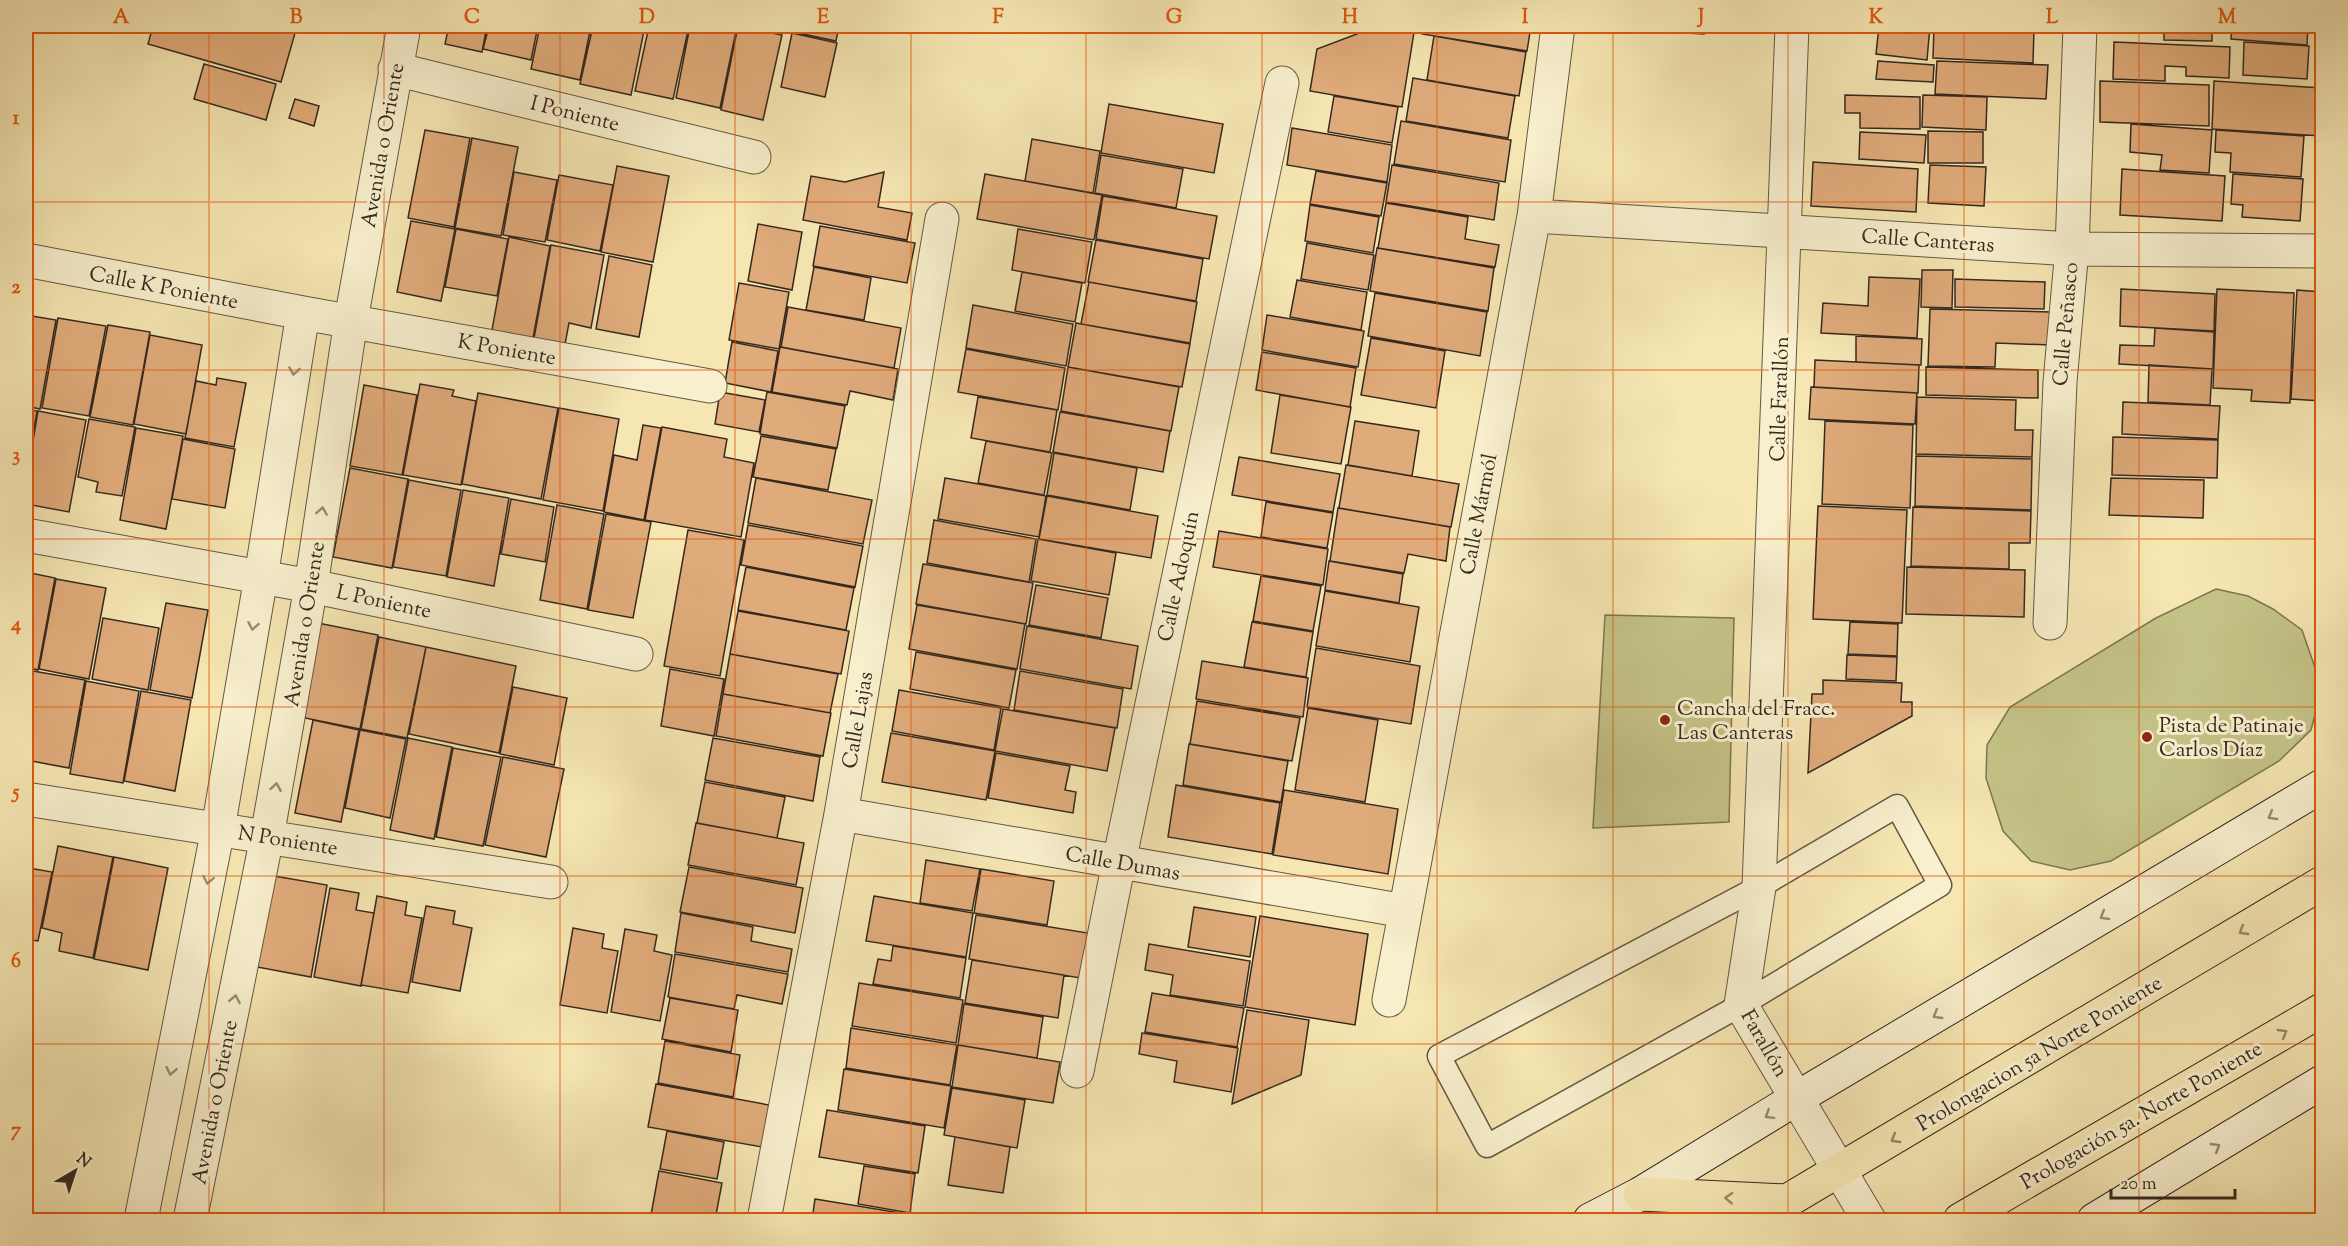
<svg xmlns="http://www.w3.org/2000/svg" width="2348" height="1246" font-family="'Sorts Mill Goudy',serif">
	<rect width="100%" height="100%" fill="#f5e6b2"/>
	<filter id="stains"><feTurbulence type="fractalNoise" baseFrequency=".00333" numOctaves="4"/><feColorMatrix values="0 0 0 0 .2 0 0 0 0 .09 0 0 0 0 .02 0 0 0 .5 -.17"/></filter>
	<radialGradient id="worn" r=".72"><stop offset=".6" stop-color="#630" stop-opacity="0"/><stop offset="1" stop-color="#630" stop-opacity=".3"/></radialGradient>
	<path fill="#c4c387" stroke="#7c7653" stroke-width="1.5" d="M2216,589L2248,596L2273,609L2302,630L2322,688L2311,730L2279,761L2111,861L2070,870L2031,861L2003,831L1986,778L1987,745L2010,707L2156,618Z
		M1605,615L1734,618L1729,822L1593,828Z"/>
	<path fill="#e0ab7b" stroke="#35291f" stroke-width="1.5" d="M153,26H297L281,82L148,44Z
		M438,26H487L482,52L445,44L448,30L437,27Z
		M489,26H538L531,60L483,49Z
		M540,26H591L580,80L531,69Z
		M593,26H645L631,95L580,84Z
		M649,26H689L673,99L635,91Z
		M690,26H737L720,108L676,98Z
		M738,26L782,35L763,120L721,110Z
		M746,26H783L782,33Z
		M785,26H839L836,41L784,30Z
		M1378,26H1415L1402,107L1310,91L1317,49Z
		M1424,26H1531L1527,51L1422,34Z
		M1619,26H1705L1704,34L1618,29Z
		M1879,26H1930L1927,60L1876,54Z
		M1934,26L2034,29L2033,63L1933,58Z
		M2164,26H2212V41L2164,40Z
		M2232,26H2308L2307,45L2231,39Z
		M792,33L837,43L825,97L781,87Z
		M1434,36L1526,52L1519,96L1427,80Z
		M2114,42L2230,47L2229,78L2186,76V67L2165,66V81L2113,79Z
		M2244,42L2309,46L2307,79L2243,75Z
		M1878,61L1934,65L1933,82L1876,79Z
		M1937,61L2048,65L2046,99L1935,94Z
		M204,64L276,84L266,120L194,99Z
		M1413,78L1515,96L1508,138L1406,121Z
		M2100,81L2209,85V126L2100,122Z
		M2214,81L2322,88V136L2212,129Z
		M1845,95L1920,97V129L1860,128V113H1845Z
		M1923,95L1987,97L1986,130L1922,127Z
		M1334,96L1398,107L1392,143L1328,132Z
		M295,99L319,106L314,126L289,118Z
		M1109,104L1223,124L1214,173L1101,153Z
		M1401,121L1511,140L1505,182L1394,164Z
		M2131,124L2212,130L2209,173L2160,170L2162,155L2130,152Z
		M1292,128L1392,145L1387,182L1287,165Z
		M425,130L470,138L454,227L408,218Z
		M2216,130L2304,136L2301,177L2230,172L2231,153L2215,152Z
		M1928,131L1983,132V163H1928Z
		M1860,132L1926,135L1924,163L1859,159Z
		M472,138L518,147L501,236L455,228Z
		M1032,139L1100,151L1093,193L1025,181Z
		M1101,155L1183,169L1176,208L1095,193Z
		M1813,162L1918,169L1916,212L1811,206Z
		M1392,165L1499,183L1494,220L1386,202Z
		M1930,165L1986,167L1984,206L1928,203Z
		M617,166L669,176L653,262L601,252Z
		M2122,169L2225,176L2222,221L2120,215Z
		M1316,171L1387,183L1381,216L1310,204Z
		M514,172L557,180L545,242L503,235Z
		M884,172L878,207L912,213L907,240L803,220L811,176L845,182Z
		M985,174L1102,195L1094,240L977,219Z
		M2233,174L2303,179L2300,221L2242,217L2243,205L2231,204Z
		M559,175L613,185L600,251L547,240Z
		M1103,196L1217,216L1209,259L1096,239Z
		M1386,203L1468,217L1465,239L1499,245L1495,267L1378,248Z
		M1310,205L1379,217L1373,253L1305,241Z
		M411,221L455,229L441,301L397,292Z
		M758,224L802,232L792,290L748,281Z
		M820,226L915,243L907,283L813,266Z
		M456,229L508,239L497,296L445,287Z
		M1018,229L1092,242L1085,283L1012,270Z
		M509,237L550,246L533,338L492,330Z
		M1096,240L1203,259L1196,301L1088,282Z
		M1307,243L1374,255L1368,290L1301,279Z
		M551,245L604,255L591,328L569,323L565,344L534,338Z
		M1377,248L1494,268L1488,311L1370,291Z
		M609,256L652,265L639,337L596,329Z
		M814,267L871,278L864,320L806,310Z
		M1922,270H1953L1952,308L1921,307Z
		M1022,272L1082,283L1075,322L1015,311Z
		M1869,277L1920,279L1917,338L1821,333L1823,303L1868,306Z
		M1955,279L2045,282L2044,309L1955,307Z
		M1297,280L1367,292L1361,330L1290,317Z
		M1089,282L1197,302L1190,343L1081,324Z
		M739,283L789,292L779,349L729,340Z
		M2121,289L2215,294L2214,331L2120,326Z
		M2217,289L2294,293L2290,403L2251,401L2252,390L2213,388Z
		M2297,290L2322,292V401L2291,399Z
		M1375,293L1487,312L1480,356L1368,336Z
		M973,305L1073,324L1066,366L966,348Z
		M788,307L901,328L894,368L781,347Z
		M1930,309L2051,312V345L1996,343L1995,367L1928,366Z
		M26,315L56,320L40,409L26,406Z
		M1267,315L1364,331L1358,367L1262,350Z
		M58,318L106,326L89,416L42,408Z
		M1076,323L1190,344L1182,387L1068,367Z
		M108,325L150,332L133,425L90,417Z
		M2155,328L2214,332L2213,369L2119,364L2120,345L2154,346Z
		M150,335L202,345L186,434L134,424Z
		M1856,336L1922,339L1921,365L1856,362Z
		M1371,338L1445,351L1436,408L1361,395Z
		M732,342L778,351L771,392L725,383Z
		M780,347L898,369L893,400L850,391L847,405L772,392Z
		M966,349L1065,368L1058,410L958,392Z
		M1262,352L1356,368L1350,407L1256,390Z
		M1815,360L1919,365L1918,393L1814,387Z
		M2149,365L2212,369L2210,405L2148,402Z
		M1068,367L1179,387L1171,431L1061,411Z
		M1926,367L2038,370V398L1926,395Z
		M217,378L246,383L234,447L185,438L196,381L216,385Z
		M420,384L454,390L452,396L476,401L461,485L403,475Z
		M364,385L417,395L402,475L350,466Z
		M1811,387L1917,393L1915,424L1809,419Z
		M720,392L765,400L759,432L715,424Z
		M767,392L845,406L837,448L760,434Z
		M478,393L558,408L541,499L462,484Z
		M1280,395L1351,407L1341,464L1271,453Z
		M978,397L1057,410L1050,452L971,438Z
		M1917,397L2016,400L2015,430H2033L2032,457L1916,454Z
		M2123,402L2220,406L2218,439L2122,434Z
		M559,408L619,419L603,511L543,500Z
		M26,409L37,411L26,475Z
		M38,411L86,420L69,512L26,504V483Z
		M1060,412L1170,431L1163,472L1053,452Z
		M89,419L135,427L122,496L96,492L98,482L78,477Z
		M1355,421L1419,431L1412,476L1348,465Z
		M1825,421L1913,425L1910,508L1822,504Z
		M643,425L661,428L644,520L604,512L614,455L637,460Z
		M662,427L727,439L724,457L754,463L741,537L645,520Z
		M136,428L183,436L166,529L120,520Z
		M761,436L836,449L828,490L753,477Z
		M2113,437L2218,440L2217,478L2112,475Z
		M183,439L235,449L225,508L172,499Z
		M986,441L1052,453L1044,495L978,483Z
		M1054,453L1137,468L1130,510L1047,495Z
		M1916,456L2032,459L2031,510L1915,506Z
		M1239,457L1340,474L1333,512L1232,495Z
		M1346,465L1459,484L1451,527L1339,508Z
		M350,468L408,479L392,568L333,557Z
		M756,478L872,500L863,544L748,523Z
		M945,478L1046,496L1039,537L938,519Z
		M2111,478L2204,480L2203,518L2109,515Z
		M409,480L461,490L446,576L393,567Z
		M463,490L509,498L494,586L447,577Z
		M1047,496L1158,516L1151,558L1039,539Z
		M511,499L554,507L545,562L501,554Z
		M1266,502L1333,513L1327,548L1261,537Z
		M557,505L604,514L587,609L540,600Z
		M1818,506L1907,510L1902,623L1813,619Z
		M1913,507L2031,511L2030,543H2009V569L1911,566Z
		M1338,508L1450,527L1446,561L1408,554L1404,573L1330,561Z
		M606,514L651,522L633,618L588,610Z
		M934,520L1036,539L1029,582L927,563Z
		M748,525L863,546L855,587L741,565Z
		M688,530L744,540L720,676L664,666Z
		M1219,531L1328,549L1323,585L1213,567Z
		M1038,539L1116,553L1109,595L1031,581Z
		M1329,561L1403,574L1399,603L1325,590Z
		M923,564L1033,583L1026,624L916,604Z
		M746,567L854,588L846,630L738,610Z
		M1907,567L2025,570L2024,617L1906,614Z
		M26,572L55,578L38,670L26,667Z
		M1261,576L1321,586L1313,631L1253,621Z
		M56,579L106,588L89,679L39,669Z
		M1036,585L1108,598L1101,638L1029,625Z
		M1325,591L1419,607L1410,662L1316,646Z
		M166,603L208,610L192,698L150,690Z
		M917,605L1025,624L1017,669L909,649Z
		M738,611L849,631L841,674L730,654Z
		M103,618L159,628L148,690L92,679Z
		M313,622L378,635L360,729L295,716Z
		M1252,622L1313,632L1306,677L1244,667Z
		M1850,622L1898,624L1897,656L1848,654Z
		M1027,626L1138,646L1131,689L1020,669Z
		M379,637L426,647L407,738L361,729Z
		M426,647L516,666L499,753L409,734Z
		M1316,648L1420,666L1411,724L1307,707Z
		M916,652L1016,670L1009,708L910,689Z
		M730,654L838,674L830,713L723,694Z
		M1847,655L1897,657L1896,681L1846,679Z
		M1202,661L1308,678L1303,717L1196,699Z
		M670,669L724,679L714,736L661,726Z
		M26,670L32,671L26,703Z
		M33,671L85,680L69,768L26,760V710Z
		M1020,671L1123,689L1117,728L1014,710Z
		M1823,680L1902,683L1901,702H1912V716L1808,773L1812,694H1823Z
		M86,681L139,691L123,783L70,774Z
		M513,687L567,698L554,765L500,754Z
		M899,690L1001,708L994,750L892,731Z
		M141,691L191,700L175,791L124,781Z
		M723,694L831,713L823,756L716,736Z
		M1197,701L1300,718L1292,761L1190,744Z
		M1308,708L1378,720L1365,802L1295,790Z
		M1003,709L1115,728L1107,771L995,751Z
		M313,720L359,730L341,822L295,813Z
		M360,730L406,739L390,818L345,808Z
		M891,733L995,751L986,800L882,782Z
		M408,738L452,747L434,839L390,830Z
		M713,738L820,757L813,801L705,780Z
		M1189,744L1288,761L1281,802L1183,785Z
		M453,748L501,757L483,846L436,837Z
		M996,753L1070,766L1065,790L1076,792L1073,813L988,798Z
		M503,757L564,769L546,857L485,845Z
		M705,782L785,797L777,838L697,823Z
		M1176,785L1280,803L1272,854L1168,837Z
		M1284,790L1398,809L1388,874L1273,855Z
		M696,823L804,843L796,885L688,865Z
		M58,846L113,857L93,958L59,951L62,933L42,928Z
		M114,857L168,868L148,970L94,959Z
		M926,860L980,869L972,911L920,903Z
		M689,867L803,888L795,933L680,912Z
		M29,868L52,872L38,941L26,939V875H27Z
		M981,869L1054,881L1047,925L974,913Z
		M274,876L327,885L311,977L257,967Z
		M330,888L359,893L356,910L374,913L361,986L314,977Z
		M377,896L407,902L405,915L422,918L408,993L361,985Z
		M874,896L973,913L966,957L866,941Z
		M426,906L455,911L453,924L472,928L460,991L412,982Z
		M1194,907L1256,917L1250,957L1188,947Z
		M681,913L753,927L751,941L792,949L788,972L675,952Z
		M976,915L1088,933L1080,978L969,959Z
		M1260,916L1368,934L1355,1025L1245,1007Z
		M573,928L604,934L602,948L618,951L607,1013L560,1005Z
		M625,929L657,935L654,951L672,955L660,1021L611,1012Z
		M1149,944L1250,961L1243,1006L1170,995L1173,975L1145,970Z
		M893,946L966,958L960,998L873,984L878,959L891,961Z
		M675,954L788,974L782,1004L737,995L734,1009L668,997Z
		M972,960L1064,975L1058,1018L965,1003Z
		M859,983L963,1000L956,1043L852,1026Z
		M1152,993L1244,1008L1237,1047L1145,1032Z
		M670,998L738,1010L731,1052L662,1039Z
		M964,1004L1043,1017L1037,1058L958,1045Z
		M1247,1010L1309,1020L1301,1075L1232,1104Z
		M851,1028L957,1045L950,1085L846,1068Z
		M1142,1033L1238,1048L1231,1092L1174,1082L1177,1061L1139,1054Z
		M665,1041L740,1055L733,1097L658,1083Z
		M958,1045L1060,1062L1053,1103L952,1087Z
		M844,1069L951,1086L944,1128L838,1110Z
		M656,1084L769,1105L762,1147L648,1127Z
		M952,1088L1025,1100L1017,1148L944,1135Z
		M827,1110L925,1126L918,1173L819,1157Z
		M667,1131L724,1142L717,1179L660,1169Z
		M955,1137L1010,1147L1003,1193L948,1185Z
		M864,1166L915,1174L910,1213L858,1204Z
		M2322,1170V1184L2317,1174Z
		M659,1171L722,1183L715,1220H681L651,1215Z
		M815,1199L907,1214L906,1220H812Z
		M649,1216L672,1220H649Z"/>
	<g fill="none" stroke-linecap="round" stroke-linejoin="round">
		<g stroke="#655844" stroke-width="25">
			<path id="lane" d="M1897,806L1940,885L1741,1005L1487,1146L1439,1056L1759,887Z"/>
		</g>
		<g stroke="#655844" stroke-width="35">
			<path id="street" d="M1792,26L1759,887L1741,1005L1869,1220
				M395,69L754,157
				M1534,216L2072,249L2322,251
				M26,260L303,313L710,386
				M26,535L311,586L636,654
				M2050,623L2060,382L2072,249L2080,26
				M26,799L551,882
				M841,814L1405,911
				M1389,1000L1534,216L1558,26
				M1077,1071L1119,862L1282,83
				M141,1220L218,829L261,577L303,313
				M190,1220L267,837L311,586L351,320L404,26
				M764,1220L841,814L942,219"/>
		</g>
		<g stroke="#35291f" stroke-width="35">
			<path id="secondary" d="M1590,1220L1640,1194L1797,1098L2322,786
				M2094,1220L2322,1082"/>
		</g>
		<g stroke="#35291f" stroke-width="35">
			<path id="primary" d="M1640,1194L1787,1201
				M1755,1220L2322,883
				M1960,1220L2322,1010"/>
		</g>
		<use href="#lane" stroke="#f8efcd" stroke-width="22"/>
		<use href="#street" stroke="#f8efcd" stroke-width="33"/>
		<use href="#secondary" stroke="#f8efcd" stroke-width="33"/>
		<use href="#primary" stroke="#f5e6b2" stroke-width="33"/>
	</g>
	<defs><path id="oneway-chevron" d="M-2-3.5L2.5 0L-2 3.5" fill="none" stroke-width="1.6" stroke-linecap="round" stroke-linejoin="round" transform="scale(1.5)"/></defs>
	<g stroke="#968c76">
		<use href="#oneway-chevron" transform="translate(294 371) rotate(99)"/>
		<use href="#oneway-chevron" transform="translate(322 511) rotate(-81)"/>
		<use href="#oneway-chevron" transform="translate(253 626) rotate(100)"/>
		<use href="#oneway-chevron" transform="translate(276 787) rotate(-80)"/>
		<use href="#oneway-chevron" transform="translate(2272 816) rotate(149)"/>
		<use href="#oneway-chevron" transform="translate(208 880) rotate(101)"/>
		<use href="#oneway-chevron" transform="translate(2104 916) rotate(149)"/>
		<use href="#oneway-chevron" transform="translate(235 999) rotate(-79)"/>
		<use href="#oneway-chevron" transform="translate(1937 1015) rotate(149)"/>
		<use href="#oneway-chevron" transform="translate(171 1071) rotate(101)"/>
		<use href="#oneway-chevron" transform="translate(1769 1115) rotate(148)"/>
		<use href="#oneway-chevron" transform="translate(2216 1147) rotate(-31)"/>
	</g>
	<g stroke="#958868">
		<use href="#oneway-chevron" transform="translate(2243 931) rotate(149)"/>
		<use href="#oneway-chevron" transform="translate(2283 1033) rotate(-30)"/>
		<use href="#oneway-chevron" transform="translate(1895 1139) rotate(149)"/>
		<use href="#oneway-chevron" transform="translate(1729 1198) rotate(-177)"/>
	</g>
	<path fill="none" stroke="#df570d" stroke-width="1.5" stroke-opacity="0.55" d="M209,26V1220M384,26V1220M560,26V1220M735,26V1220M911,26V1220M1086,26V1220M1262,26V1220M1437,26V1220M1613,26V1220M1788,26V1220M1964,26V1220M2139,26V1220M26,202H2322M26,370H2322M26,539H2322M26,707H2322M26,876H2322M26,1044H2322"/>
	<g fill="#8f2418" stroke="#f8efcd" stroke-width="2">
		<circle cx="1665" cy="720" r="6"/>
		<circle cx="2147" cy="737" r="6"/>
	</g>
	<g text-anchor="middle" stroke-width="6" stroke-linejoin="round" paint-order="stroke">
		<g font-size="21" fill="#35291f" stroke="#f8efcd">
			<text transform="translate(575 113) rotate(14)" y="7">I Poniente</text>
			<text transform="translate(382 145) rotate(-80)" y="7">Avenida o Oriente</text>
			<text transform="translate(1928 240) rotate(4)" y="7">Calle Canteras</text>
			<text transform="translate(164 287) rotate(11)" y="7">Calle K Poniente</text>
			<text transform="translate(2065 324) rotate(-85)" y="7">Calle Peñasco</text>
			<text transform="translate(507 349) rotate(10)" y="7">K Poniente</text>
			<text transform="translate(1779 399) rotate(-88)" y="7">Calle Farallón</text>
			<text transform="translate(1478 514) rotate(-79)" y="7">Calle Mármól</text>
			<text transform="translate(1178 576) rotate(-78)" y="7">Calle Adoquín</text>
			<text transform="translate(384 601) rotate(12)" y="7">L Poniente</text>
			<text transform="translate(304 624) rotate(-81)" y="7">Avenida o Oriente</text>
			<text transform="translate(857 720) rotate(-80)" y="7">Calle Lajas</text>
			<text transform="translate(288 840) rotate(9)" y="7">N Poniente</text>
			<text transform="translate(1123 863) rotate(10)" y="7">Calle Dumas</text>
			<text transform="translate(1765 1043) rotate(60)" y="7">Farallón</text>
			<text transform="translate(2039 1053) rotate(-31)" y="7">Prolongacion 5a Norte Poniente</text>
			<text transform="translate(214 1102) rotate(-79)" y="7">Avenida o Oriente</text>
			<text transform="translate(2141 1115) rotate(-30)" y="7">Prologación 5a. Norte Poniente</text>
		</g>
		<g font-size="21" fill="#35291f" stroke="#f8efcd" text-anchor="start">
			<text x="1677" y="715">Cancha del Fracc.<tspan x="1677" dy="24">Las Canteras</tspan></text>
			<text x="2159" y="732">Pista de Patinaje<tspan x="2159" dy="24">Carlos Díaz</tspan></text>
		</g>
	</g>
	<rect width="2348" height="1246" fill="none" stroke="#f5e6b2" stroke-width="66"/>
	<g transform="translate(75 1171) rotate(39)" stroke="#f8efcd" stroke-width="4.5" paint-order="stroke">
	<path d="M0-4.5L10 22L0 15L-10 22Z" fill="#35291f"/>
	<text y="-9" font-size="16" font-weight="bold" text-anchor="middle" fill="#35291f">N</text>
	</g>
	<path d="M2111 1189v9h124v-9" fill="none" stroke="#35291f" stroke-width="3"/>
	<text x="2120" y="1189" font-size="18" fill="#35291f" stroke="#f8efcd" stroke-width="4.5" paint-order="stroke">20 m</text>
	<rect x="33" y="33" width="2282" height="1180" fill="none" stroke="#df570d" stroke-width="2"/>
	<g font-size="20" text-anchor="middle" font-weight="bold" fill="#df570d">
		<text x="121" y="23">A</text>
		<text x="296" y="23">B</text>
		<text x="472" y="23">C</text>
		<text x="647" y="23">D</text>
		<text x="823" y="23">E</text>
		<text x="998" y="23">F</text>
		<text x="1174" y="23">G</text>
		<text x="1350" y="23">H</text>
		<text x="1525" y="23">I</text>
		<text x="1701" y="23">J</text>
		<text x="1876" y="23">K</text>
		<text x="2052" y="23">L</text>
		<text x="2227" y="23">M</text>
		<text x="16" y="124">1</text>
		<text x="16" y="293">2</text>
		<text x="16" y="461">3</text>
		<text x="16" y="630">4</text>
		<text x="16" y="798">5</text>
		<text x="16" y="967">6</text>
		<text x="16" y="1136">7</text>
	</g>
	<rect width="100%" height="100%" filter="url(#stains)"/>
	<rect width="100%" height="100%" fill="url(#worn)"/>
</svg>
